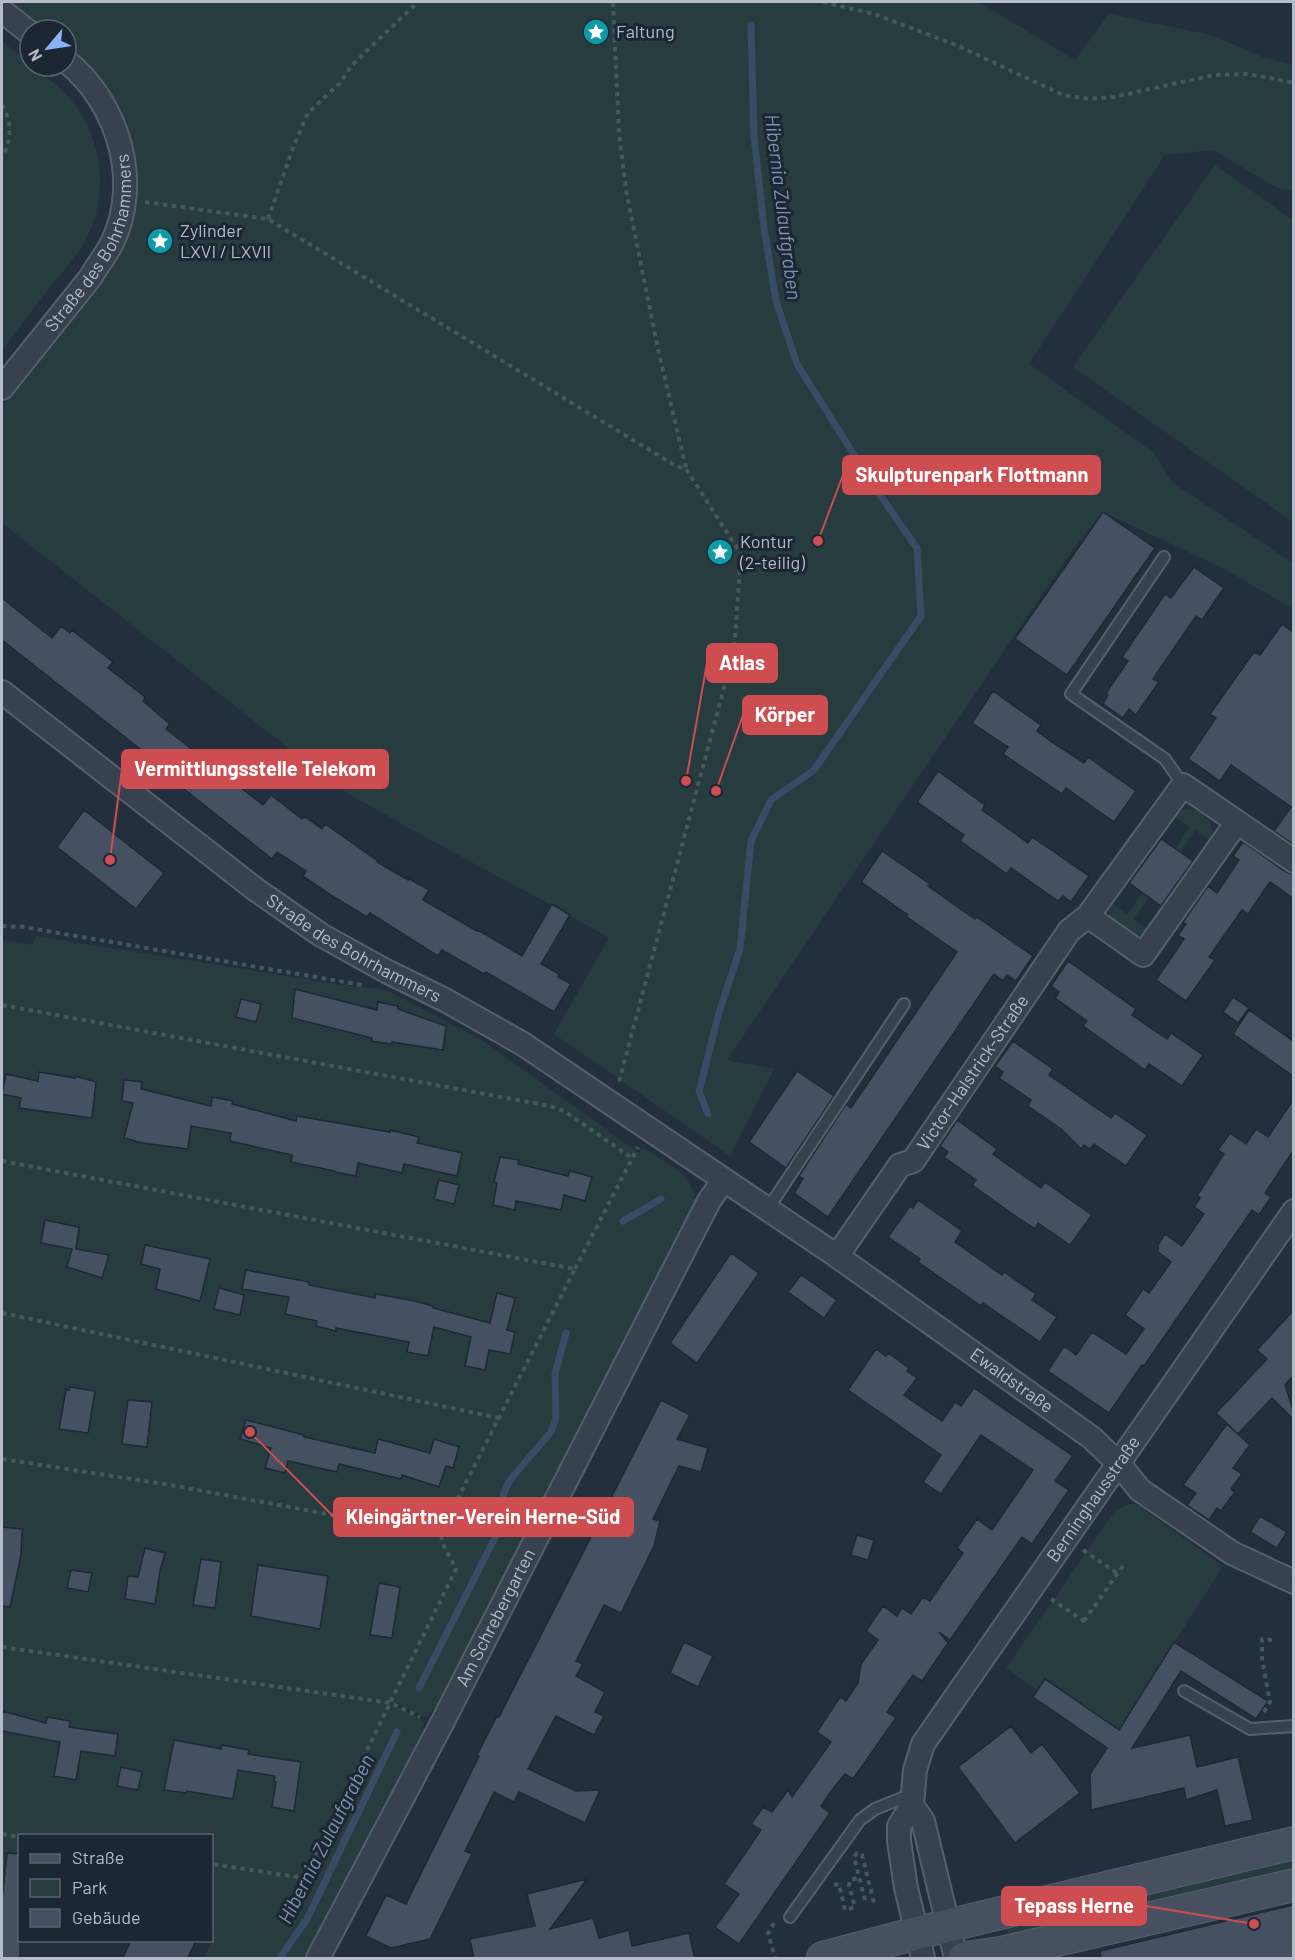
<svg xmlns="http://www.w3.org/2000/svg" width="1295" height="1960" font-family="Barlow,sans-serif">
	<rect width="100%" height="100%" fill="#242f3e"/>
	<path fill="#263c3f" d="M7,2H979L1075,60L1109,14L1211,35L1265,58L1293,65V191L1277,188L1213,150L1165,155L1029,364L1153,452L1173,483L1293,563V609L1224,569L1103,512L1073,549L727,1060L774,1069L730,1156L554,1034L609,938C520,886 427,841 338,787L2,523V407L110,268C120,251 124,236 128,217C131,207 135,196 136,185C137,175 135,164 133,153C126,109 100,75 66,47V30H44Z
		M2,41L30,64V66H33C48,78 64,90 76,106C105,146 108,203 83,245C75,258 65,270 55,281C37,304 19,327 2,350Z
		M1215,165L1293,220V522L1073,367Z
		M1185,809C1202,809 1219,825 1210,841L1195,830L1180,852L1175,849L1190,827L1175,817L1178,812Z
		M1142,893L1149,898L1133,919L1147,929L1142,935L1134,937L1109,919V910L1113,904L1127,914Z
		M36,936L337,984L386,990L459,1028L486,1043L639,1153L642,1147C660,1159 692,1173 694,1197L700,1201L524,1546L511,1562L436,1710L433,1708L427,1718L397,1703L395,1706L425,1722L420,1733L423,1735L350,1878L313,1947L309,1946L303,1958H204L212,1940L215,1927L212,1926V1836H20L19,1896L2,1894V940L33,945Z
		M1129,1504H1136L1223,1566L1119,1730L1046,1679L1037,1690L1006,1668L1114,1512Z
		M1293,1856V1872L1010,1939L1006,1923Z"/>
	<g fill="none" stroke-linecap="round" stroke-linejoin="round">
		<path stroke="#394c67" stroke-width="7" d="M708,1114L699,1092L718,1016L740,949L751,841L771,800L814,770L921,616L917,548L875,488L797,364L776,301L764,228L754,136L751,25
			M623,1221L661,1199
			M419,1688L498,1532L499,1514L503,1495L510,1480L551,1432L556,1418L555,1374L566,1333
			M280,1958L307,1919L397,1732"/>
	</g>
	<path fill="#455162" stroke="#1f2835" stroke-width="1.5" d="M1103,512L1155,548L1067,675L1015,639Z
		M1194,567L1224,588L1202,620L1196,616L1153,679L1159,682L1136,715L1129,709L1123,718L1103,704L1108,695L1106,693L1128,661L1122,657L1165,594L1171,598Z
		M2,598L52,638L61,626L70,633L72,630L113,662L108,668L145,697L143,701L170,724L166,729L263,805L271,795L302,819L304,816L322,829L325,824L378,861L377,862L408,880V878L429,890L423,900L477,931L478,930L522,956L552,904L570,915L541,964L559,974L558,977L571,984L554,1012L486,972L484,974L442,950L438,956L370,913L367,917L334,897L303,876L306,871L277,852L272,859L184,789L187,786L2,640Z
		M1282,624L1293,632V844L1274,831L1291,807L1231,765L1220,781L1188,759L1216,718L1210,714L1254,652L1260,655Z
		M993,691L1041,725L1037,731L1052,742L1084,763L1088,757L1136,791L1114,822L1066,788L1062,794L1003,754L1008,747L972,723Z
		M938,771L985,805L982,810L1013,832L1028,843L1032,837L1089,876L1071,902L1063,896L1058,901L1011,868L1007,874L960,841L964,835L917,802Z
		M84,810L164,873L136,909L57,847Z
		M1161,839L1193,861L1161,906L1129,883Z
		M1243,842L1286,872L1293,874V898L1270,882L1248,914L1242,910L1209,957L1215,960L1186,1001L1156,980L1184,939L1178,935L1186,924L1183,922L1208,886L1217,893L1239,860L1233,856Z
		M882,851L930,884L928,886L959,908L975,919L977,917L1033,956L1016,981L1007,975L1003,981L994,974L828,1217L794,1193L803,1179L799,1176L846,1104L851,1108L957,952L907,917L908,915L861,882Z
		M1068,961L1136,1009L1132,1015L1167,1039L1171,1033L1203,1055L1182,1086L1149,1064L1145,1070L1083,1026L1087,1021L1055,998L1059,992L1051,986Z
		M295,989L377,1010L378,1002L398,1006V1009L446,1026L443,1050L392,1042V1044L371,1041L372,1038L292,1018Z
		M1233,997L1249,1008L1238,1023L1223,1012Z
		M241,999L261,1004L256,1022L236,1017Z
		M1249,1010L1293,1041V1076L1233,1034Z
		M1013,1041L1053,1069L1049,1075L1111,1118L1115,1113L1147,1135L1126,1166L1094,1144L1090,1149L1084,1145L1081,1149L1061,1129L1028,1106L1031,1100L999,1078L1003,1072L995,1066Z
		M797,1071L834,1096L786,1168L749,1142Z
		M39,1072L75,1078V1076L96,1082L92,1118L19,1108L21,1098L2,1094L6,1074L38,1081Z
		M124,1080L142,1082L141,1089L211,1106L212,1097L233,1101L232,1104L296,1121L297,1116L390,1132V1130L419,1137L417,1143L462,1153L457,1176L404,1164L402,1173L358,1163L356,1176L335,1172V1171L291,1162L292,1155L230,1141L231,1133L191,1126L188,1149L143,1143L124,1138L133,1103L122,1101Z
		M1293,1100V1151L1265,1193L1271,1197L1259,1215L1252,1210L1144,1366L1142,1365L1109,1413L1048,1371L1064,1346L1076,1355L1092,1332L1126,1354L1144,1329L1125,1315L1143,1289L1149,1293L1171,1262L1158,1252V1245L1165,1234L1182,1246L1204,1214L1194,1207L1200,1198L1197,1196L1224,1154L1218,1150L1230,1133L1246,1144L1256,1129L1268,1137Z
		M957,1120L997,1149L993,1154L1041,1188L1045,1182L1092,1215L1070,1245L1038,1223L1035,1229L1018,1218L972,1185L976,1180L944,1157L948,1152L940,1146Z
		M500,1157L519,1160L518,1164L568,1176L570,1171L592,1177L585,1201L564,1195L561,1210L516,1201L515,1210L493,1205L497,1183L494,1182Z
		M439,1180L459,1185L454,1204L434,1199Z
		M918,1200L962,1231L955,1242L1002,1275L1004,1272L1036,1294L1032,1300L1057,1317L1040,1342L983,1303L981,1306L918,1262L920,1259L888,1237L910,1206L913,1208Z
		M45,1220L79,1227L76,1249L109,1255L102,1278L67,1267L72,1249L41,1243Z
		M145,1245L210,1259L200,1301L156,1289L160,1269L141,1264Z
		M731,1253L759,1273L697,1363L670,1343Z
		M246,1270L309,1282V1285L375,1298L376,1294L415,1301L433,1306V1308L490,1323L497,1293L515,1298L507,1330L515,1332L510,1354L489,1350L485,1370L465,1366L471,1337L434,1327L428,1356L407,1352L409,1342L336,1328V1331L316,1326L317,1321L285,1314L289,1297L242,1289Z
		M801,1275L837,1300L824,1318L788,1292Z
		M219,1288L244,1295L240,1315L214,1309Z
		M1293,1311V1376L1285,1385L1293,1410V1419L1272,1398L1238,1434L1216,1413L1267,1359L1257,1350Z
		M876,1349L886,1356L888,1353L909,1368L907,1371L917,1378L904,1395L942,1421L955,1402L961,1406L974,1388L1073,1456L1055,1481L1069,1490L1032,1544L1022,1537L950,1640L939,1632L948,1643L944,1649L922,1681L913,1675L887,1712L896,1718L853,1779L845,1774L832,1790L821,1806L830,1813L739,1944L715,1927L739,1894L724,1884L761,1830L751,1824L763,1807L772,1812L788,1790L792,1797L831,1742L817,1732L840,1697L846,1701L858,1683L861,1664L878,1640L866,1631L883,1606L897,1616L902,1608L911,1614L923,1597L930,1601L963,1553L957,1548L977,1519L992,1530L1033,1470L981,1435L941,1494L923,1482L941,1455L848,1390Z
		M70,1387L95,1391L88,1433L59,1429L66,1389L69,1390Z
		M128,1400L152,1402L147,1447L122,1444Z
		M661,1400L690,1415L677,1439L708,1448L701,1472L679,1466L653,1519L660,1521L654,1546L621,1613L604,1605L576,1661L583,1664L576,1676L605,1692L595,1712L604,1716L594,1735L556,1716L528,1769L576,1791L600,1790L585,1823L519,1792L514,1802L494,1792L465,1851L472,1854L430,1939L391,1948L366,1936L386,1895L406,1904L479,1756L477,1755L497,1716L499,1717Z
		M246,1420L304,1435V1437L375,1453L378,1439L430,1453L434,1439L459,1447L453,1468L446,1466L439,1487L402,1475L401,1479L339,1464L337,1472L288,1461L285,1473L265,1468L271,1448L240,1439Z
		M1227,1424L1250,1445L1233,1468L1242,1474L1231,1489L1235,1492L1221,1511L1217,1508L1209,1520L1187,1505L1196,1493L1183,1485Z
		M1260,1516L1287,1532L1277,1548L1250,1532Z
		M2,1527L22,1529L21,1555L10,1607L2,1606Z
		M857,1535L874,1540L868,1560L851,1555Z
		M145,1548L165,1553L160,1571L155,1604L125,1599L128,1576L138,1577Z
		M201,1559L221,1562L215,1608L193,1605Z
		M258,1565L328,1576L320,1629L251,1616Z
		M71,1570L92,1573L88,1592L67,1588Z
		M379,1583L400,1587L392,1638L370,1635Z
		M684,1642L713,1656L698,1687L670,1673Z
		M1174,1642L1268,1701L1256,1719L1181,1671L1132,1748L1190,1735L1197,1767L1238,1757L1253,1820L1225,1826L1217,1790L1186,1800L1184,1788L1091,1810L1090,1774L1107,1748L1033,1697L1045,1679L1119,1730Z
		M2,1711L46,1723L47,1717L70,1721L69,1727L118,1734L115,1756L81,1751L76,1780L54,1776L60,1742L2,1731Z
		M1011,1726L1031,1753L1042,1744L1080,1793L1015,1843L958,1767Z
		M174,1740L221,1749L222,1745L249,1750L248,1754L301,1762L294,1811L272,1807L276,1782L274,1781L275,1776L238,1770L233,1799L187,1791L186,1793L164,1790Z
		M121,1767L142,1772L138,1790L117,1786Z
		M7,1853L20,1854V1959H2V1900Z
		M587,1879L550,1929L593,1918L599,1938L629,1930L632,1946L689,1933L695,1959H474L470,1939L535,1926L527,1894Z
		M1293,1905V1959H1101L1100,1951Z
		M131,1941H196L187,1959H122Z"/>
	<g fill="none" stroke-linecap="round" stroke-linejoin="round">
		<g stroke="#565f6c" stroke-width="14">
			<path id="service" d="M1164,557L1071,694L1165,759L1183,785
				M767,1210L904,1004
				M1184,1691L1250,1729L1294,1726
				M790,1917L860,1820L875,1809L912,1794"/>
		</g>
		<g stroke="#565f6c" stroke-width="26">
			<g id="minor">
				<path d="M2,11L30,33"/>
				<path id="s1" d="M2,388L90,278C97,266 106,255 112,243C142,182 118,102 66,61"/>
				<path id="s2" d="M2,692L255,889L321,935L386,971L445,1000L523,1044L837,1256L1092,1438L1118,1463L1140,1490L1232,1553L1294,1582"/>
				<path d="M1088,916L1143,955L1237,822"/>
				<path id="s3" d="M837,1256L900,1165L913,1161L1069,931L1088,916L1183,785L1294,861"/>
				<path d="M912,1805L923,1821L956,1958"/>
				<path id="s4" d="M318,1958L440,1727L709,1201L723,1181"/>
				<path id="s5" d="M923,1958L906,1888L899,1841V1826L912,1805L915,1770L923,1744L1294,1211"/>
			</g>
		</g>
		<g stroke="#565f6c" stroke-width="34">
			<path id="secondary" d="M823,1958L917,1933L1294,1843
				M965,1958L1001,1953L1294,1885"/>
		</g>
		<path stroke="#44595c" stroke-width="4" stroke-dasharray="4.5 4.5" stroke-linecap="butt" d="M613,2L619,133L626,190L658,349L686,468
			M823,2L874,14L956,45L1063,95L1089,99L1114,97L1214,75L1249,74L1294,83
			M2,105C12,121 12,141 2,157
			M145,202L268,219L676,466L686,469L741,554L734,650L619,1082
			M268,219L294,145L308,113L340,83L351,66L418,2
			M2,926L24,927L362,985
			M2,1005L550,1106L564,1111L632,1158
			M2,1161L575,1269L441,1531L442,1542L456,1569L304,1878L212,1864
			M575,1269L638,1147
			M2,1313L499,1418
			M2,1459L170,1485L349,1518L420,1523L441,1531
			M1083,1550L1117,1573
			M1051,1599L1087,1623
			M1084,1621L1125,1563
			M2,1647L391,1703L420,1717
			M1264,1712L1270,1702L1262,1658V1639L1273,1640
			M2,1834L20,1837
			M834,1885L839,1884L845,1910L855,1907
			M865,1900L854,1857L857,1853L862,1855L874,1903
			M854,1904L849,1885L850,1880L859,1878
			M774,1923L768,1933L775,1958"/>
		<use href="#service" stroke="#38414e" stroke-width="10"/>
		<use href="#minor" stroke="#38414e" stroke-width="22"/>
		<use href="#secondary" stroke="#465061" stroke-width="32"/>
	</g>
	<defs>
		<g id="sight-disc" transform="scale(1.35)"><circle r="9.5" fill="#0f9aa8" stroke="#1d2633"/><path d="M0-6L1.8-2.2L6-1.7L2.9 1.2L3.7 5.4L0 3.3L-3.7 5.4L-2.9 1.2L-6-1.7L-1.8-2.2Z" fill="#fff"/></g>
	</defs>
	<g fill-rule="evenodd">
		<use href="#sight-disc" x="596" y="32"/>
		<use href="#sight-disc" x="160" y="241"/>
		<use href="#sight-disc" x="720" y="552"/>
	</g>
	<g text-anchor="middle" stroke-width="6" stroke-linejoin="round" paint-order="stroke">
		<g font-size="18" fill="#b4bcc9" stroke="#1d2633" text-anchor="start">
			<text x="616" y="38">Faltung</text>
			<text x="180" y="237">Zylinder<tspan x="180" dy="21">LXVI / LXVII</tspan></text>
			<text x="740" y="548">Kontur<tspan x="740" dy="21">(2-teilig)</tspan></text>
		</g>
		<g font-size="18" fill="#b4bcc9" stroke="#1d2633">
			<text dy="6" stroke="none"><textPath href="#s1" startOffset="174">Straße des Bohrhammers</textPath></text>
			<text dy="6" stroke="none"><textPath href="#s2" startOffset="436">Straße des Bohrhammers</textPath></text>
			<text dy="6" stroke="none"><textPath href="#s3" startOffset="231">Victor-Halstrick-Straße</textPath></text>
			<text dy="6" stroke="none"><textPath href="#s2" startOffset="1224">Ewaldstraße</textPath></text>
			<text dy="6" stroke="none"><textPath href="#s5" startOffset="520">Berninghausstraße</textPath></text>
			<text dy="6" stroke="none"><textPath href="#s4" startOffset="384">Am Schrebergarten</textPath></text>
		</g>
		<g font-size="20" font-style="italic" fill="#7c92b1" stroke="#1d2633">
			<text transform="translate(783 207) rotate(83)" y="7">Hibernia Zulaufgraben</text>
			<text transform="translate(326 1839) rotate(-63)" y="7">Hibernia Zulaufgraben</text>
		</g>
	</g>
	<path fill="none" stroke="#ce4d50" stroke-width="2" d="M818 541L843 475M686 781L707 663M716 791L743 715M110 860L122 769M250 1432L334 1517M1254 1924L1146 1906"/>
	<g fill="#ce4d50" stroke="#1d2633" stroke-width="2">
		<circle cx="818" cy="541" r="6"/>
		<circle cx="686" cy="781" r="6"/>
		<circle cx="716" cy="791" r="6"/>
		<circle cx="110" cy="860" r="6"/>
		<circle cx="250" cy="1432" r="6"/>
		<circle cx="1254" cy="1924" r="6"/>
	</g>
	<g fill="#ce4d50" stroke="#ce4d50" stroke-width="2">
		<rect x="843" y="456" width="257" height="38" rx="6"/>
		<rect x="707" y="644" width="70" height="38" rx="6"/>
		<rect x="743" y="696" width="84" height="38" rx="6"/>
		<rect x="122" y="750" width="266" height="38" rx="6"/>
		<rect x="334" y="1498" width="299" height="38" rx="6"/>
		<rect x="1002" y="1887" width="144" height="38" rx="6"/>
	</g>
	<g font-size="20" text-anchor="middle" font-weight="bold" fill="#fff">
		<text x="972" y="482">Skulpturenpark Flottmann</text>
		<text x="742" y="670">Atlas</text>
		<text x="785" y="722">Körper</text>
		<text x="255" y="776">Vermittlungsstelle Telekom</text>
		<text x="483" y="1524">Kleingärtner-Verein Herne-Süd</text>
		<text x="1074" y="1913">Tepass Herne</text>
	</g>
	<rect width="1295" height="1960" fill="none" stroke="#b4bcc9" stroke-width="6"/>
	<rect x="18" y="1834" width="195" height="108" fill="#1d2633" stroke="#59626f" stroke-width="1.5"/>
	<rect x="30" y="1854" width="30" height="9" fill="#465061" stroke="#59626f" stroke-width="1.5"/>
	<text x="72" y="1864" font-size="18" fill="#b4bcc9">Straße</text>
	<rect x="30" y="1879" width="30" height="18" fill="#263c3f" stroke="#59626f" stroke-width="1.5"/>
	<text x="72" y="1894" font-size="18" fill="#b4bcc9">Park</text>
	<rect x="30" y="1909" width="30" height="18" fill="#455162" stroke="#59626f" stroke-width="1.5"/>
	<text x="72" y="1924" font-size="18" fill="#b4bcc9">Gebäude</text>
	<g transform="translate(48 48) rotate(241)"><circle r="28" fill="#1d2633" stroke="#59626f" stroke-width="1.5"/>
	<path d="M0-4.5L10 22L0 15L-10 22Z" fill="#8ab4f8"/>
	<text y="-9" font-size="16" font-weight="bold" text-anchor="middle" fill="#b4bcc9">N</text>
	</g>
</svg>
